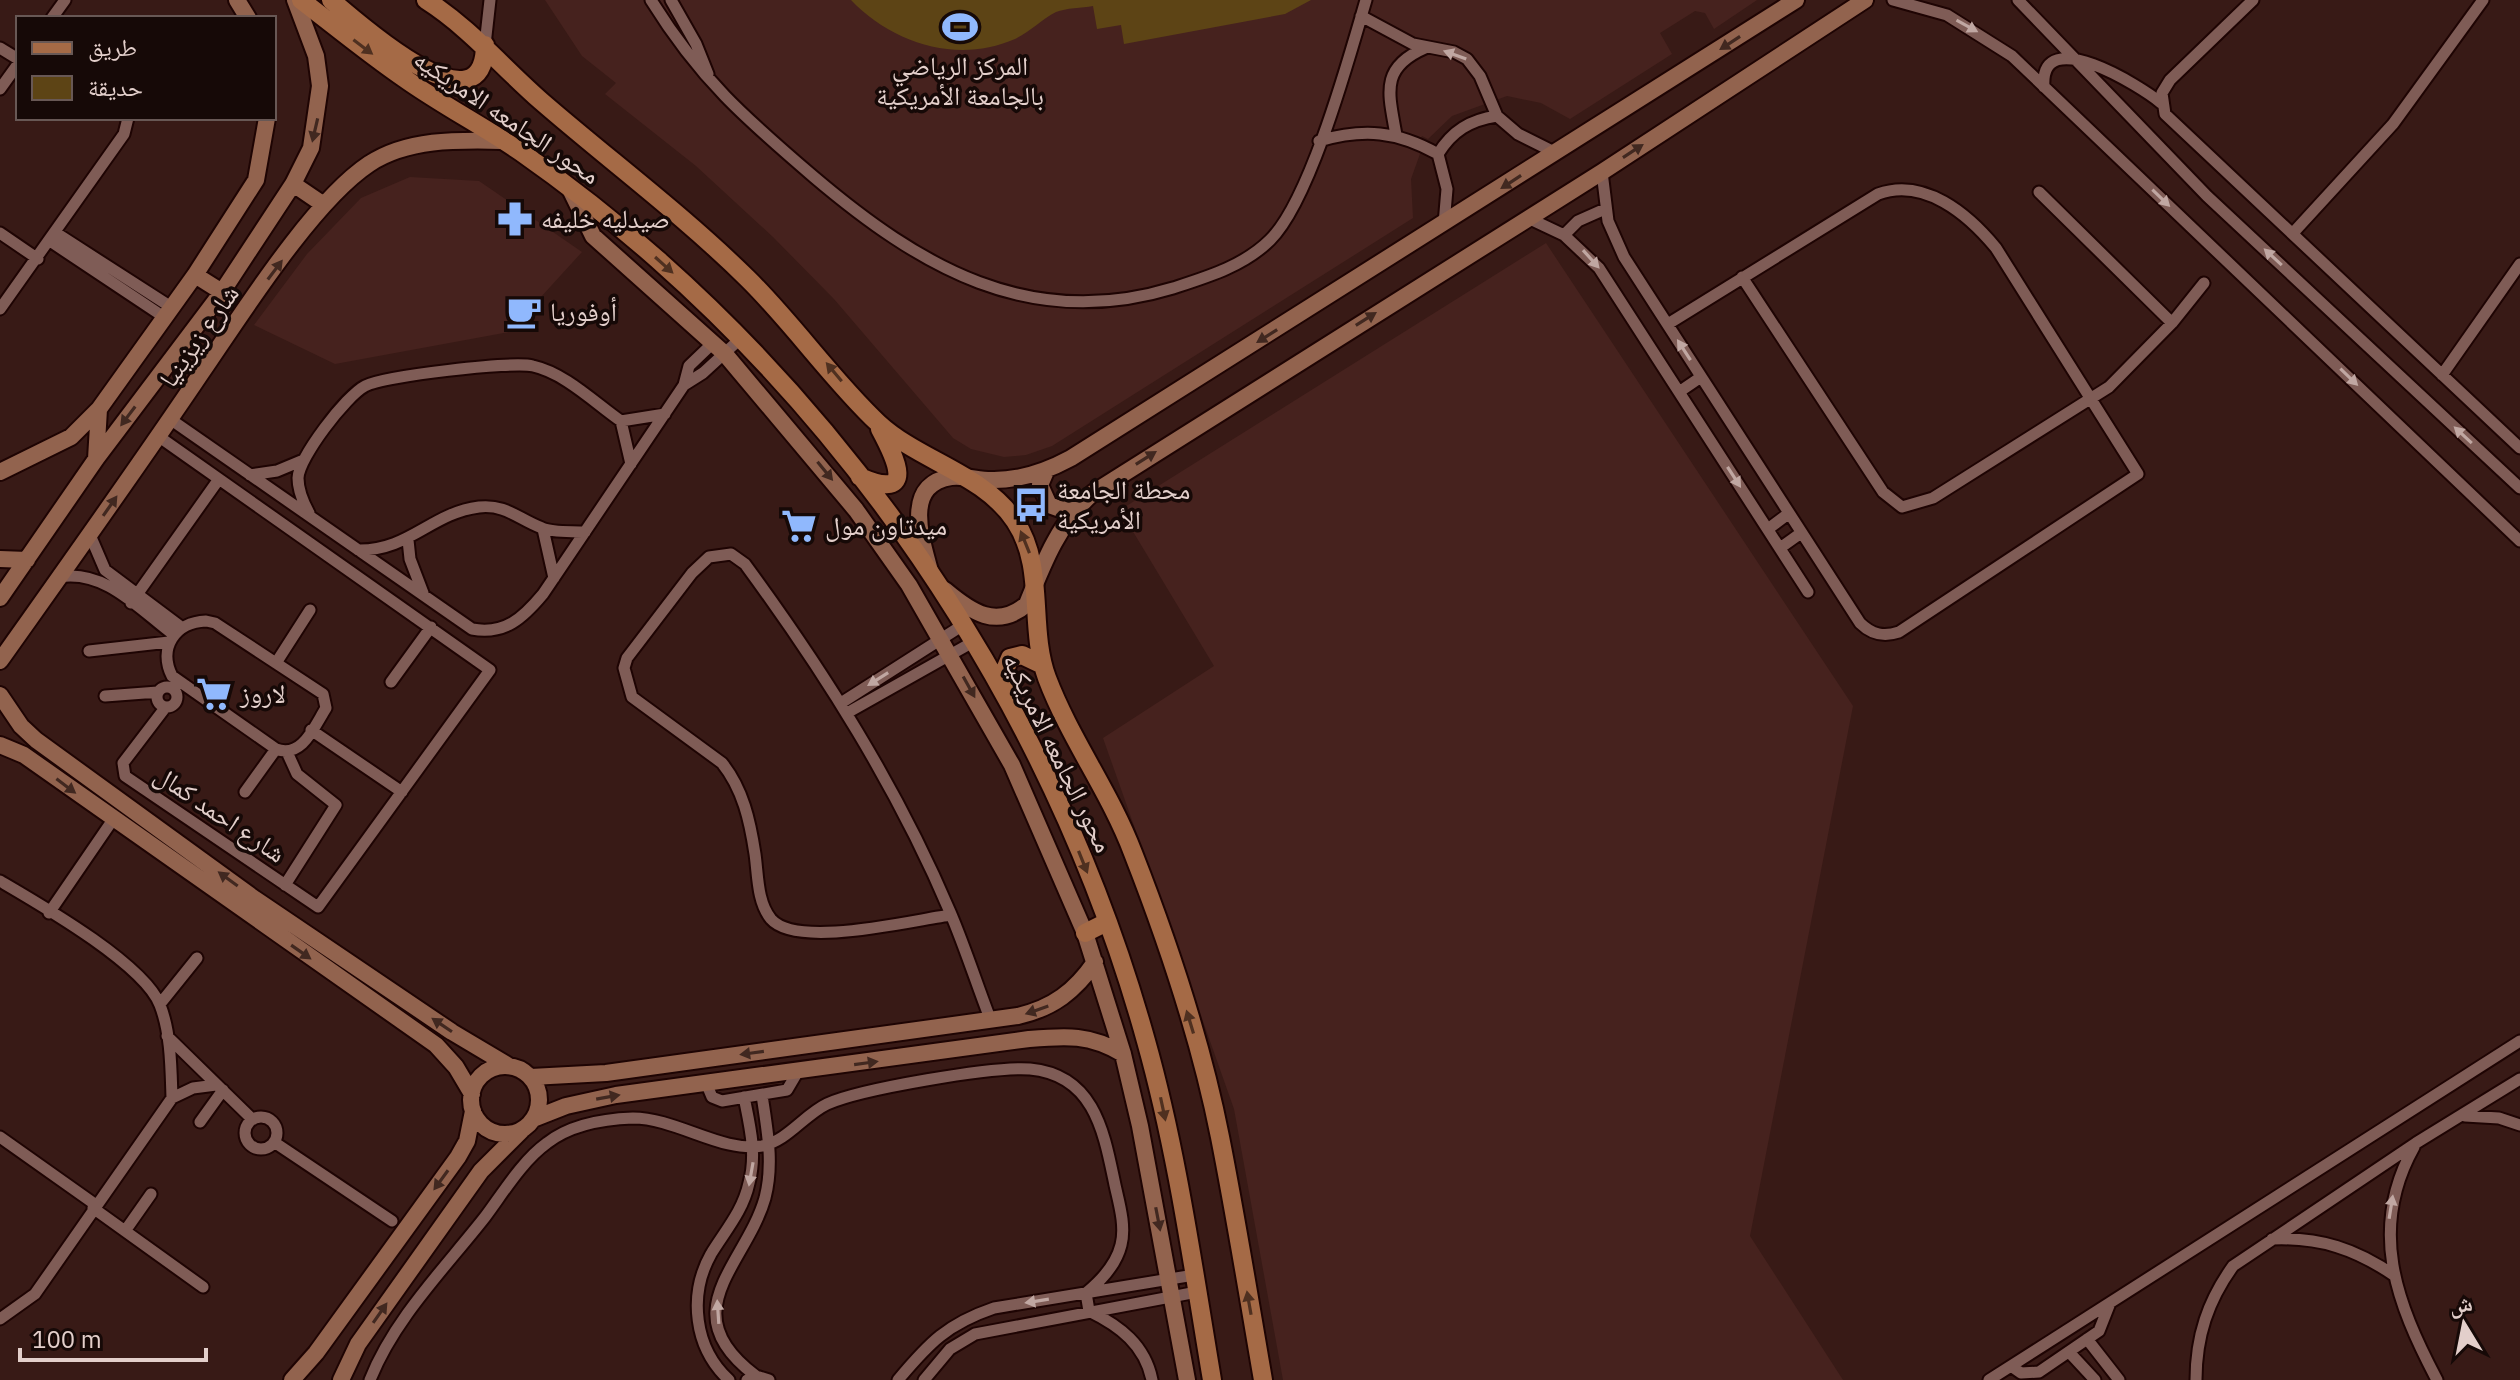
<svg xmlns="http://www.w3.org/2000/svg" width="2520" height="1380" font-family="'IBM Plex Sans','Noto Naskh Arabic',sans-serif">
	<rect width="100%" height="100%" fill="#381a16"/>
	<path fill="#46221e" d="M545,0H1757L1714,29L1705,13L1695,11L1660,33L1672,54L1570,119L1541,103L1507,96L1452,116L1428,139L1422,136L1415,147L1421,151L1411,179L1413,218L1052,446L1026,455L1004,457L971,449L953,438L834,299L773,237L696,166L605,94L616,83L582,56Z
		M410,177L479,181L582,252L509,332L335,364L254,325L307,254L361,198Z
		M1546,243L1853,706L1750,1236L1843,1380H1283L1234,1109L1103,738L1214,666L1120,510Z"/>
	<path fill="#5d4415" d="M851,0H1311L1285,14L1124,44L1121,25L1097,29L1093,6C1082,8 1066,8 1056,12C1042,19 1030,32 1015,39C958,64 893,44 851,0Z"/>
	<g fill="none" stroke-linecap="round" stroke-linejoin="round">
		<g stroke="#1e0403" stroke-width="15">
			<path id="street" d="M651,0C700,79 745,118 814,177C919,266 1029,332 1173,288C1207,277 1244,266 1270,240C1310,201 1349,58 1366,0
				M671,0L696,44L708,74
				M1893,0L1947,15L2012,56L2520,541
				M2018,0L2207,196L2520,488
				M2253,0L2170,80L2162,93L2165,114L2520,448
				M1361,16L1413,44L1454,52L1467,59L1480,76L1497,116L1518,134L1556,153
				M52,18L65,0
				M485,45L490,0
				M0,48L18,59
				M2044,87C2039,22 2142,87 2161,103
				M0,89L18,64
				M1396,135C1389,94 1379,68 1425,48
				M1319,141C1364,128 1397,131 1438,154L1447,189L1444,224
				M1438,154C1452,131 1470,120 1497,116
				M1602,172L1608,221L1624,257L1860,623C1872,635 1884,637 1899,632L2138,474L1996,248C1968,214 1924,177 1878,194L1668,324
				M2039,192L2172,323
				M1528,218L1564,235L1599,268L1808,592
				M0,233L38,259
				M56,233L171,307
				M2293,233L2393,124L2483,0
				M1564,235L1578,221L1605,209
				M50,241L164,317
				M1742,277L1883,492L1902,507L1933,498L2109,387L2172,323L2204,283
				M0,309L124,134L128,118
				M2442,375L2520,264
				M684,385L703,373L740,339
				M1679,392L1701,377
				M170,419L472,629C505,635 523,618 543,594L684,385L689,366L713,343
				M621,421L665,414
				M158,436L490,670L318,907L125,776L123,763L165,708
				M250,475L277,471L301,461
				M309,513C303,502 298,490 298,478C299,457 346,396 365,386C383,376 513,361 533,366C565,373 595,403 621,421L631,464
				M543,529L554,578
				M1768,529L1788,514
				M90,535L105,570L181,627
				M408,540L410,559L423,593
				M1780,548L1801,533
				M358,550C409,551 431,513 479,507C506,504 518,519 542,528C553,533 572,531 585,532
				M59,577C105,569 139,609 174,635
				M131,603L219,479
				M206,621L215,623L323,694L326,708C314,727 302,759 276,749L172,676C158,648 175,622 206,621Z
				M89,651L169,642
				M276,663L310,610
				M391,682L431,627
				M157 697a10 10 0 1 1 20 0a10 10 0 1 1-20 0Z
				M105,696L158,692
				M841,703L963,625
				M847,713L973,642
				M311,730L402,792
				M245,792L276,749
				M0,881C41,905 144,964 160,1005C171,1033 171,1068 172,1098
				M285,885L336,805L297,774L287,752
				M49,913L112,821
				M951,915C913,920 797,949 771,919C757,902 758,875 755,854C750,821 743,789 722,763L632,697L624,668L627,658L692,573L709,557L731,554L745,564C825,673 897,787 950,912C965,947 977,985 991,1021
				M160,1004L197,958
				M167,1036L252,1119
				M707,1085L712,1097L722,1101L787,1090L797,1073
				M2465,1116L2499,1118L2520,1125
				M245 1133a16 16 0 1 1 32 0a16 16 0 1 1-32 0Z
				M200,1122L223,1090
				M0,1137L96,1205
				M274,1142L392,1221
				M2414,1147C2368,1229 2396,1302 2437,1380
				M93,1208L203,1287
				M125,1231L151,1194
				M2272,1239C2320,1237 2356,1249 2395,1276
				M0,1319L35,1294L172,1098L193,1088L216,1085
				M2087,1339L2119,1380
				M2069,1352L2095,1380
				M2011,1366L2021,1373L2039,1372L2099,1331L2110,1303
				M756,1376C670,1312 746,1265 765,1198C774,1163 767,1130 762,1095
				M370,1380C394,1319 445,1268 485,1217C503,1193 522,1161 547,1143C570,1125 604,1119 633,1118C676,1118 722,1153 762,1146C787,1141 804,1115 827,1104C860,1089 994,1066 1030,1069C1095,1075 1104,1133 1115,1185C1119,1203 1126,1226 1121,1245C1116,1265 1102,1280 1086,1293L1089,1311C1120,1326 1145,1345 1152,1380
				M729,1380C694,1348 688,1295 711,1254C725,1231 743,1211 749,1183C757,1154 750,1127 744,1097
				M747,1380L756,1376L769,1380
				M898,1380C929,1343 947,1324 994,1308L1194,1275
				M924,1380L950,1349L975,1334L1197,1292
				M1989,1380L2520,1041
				M2196,1380C2196,1336 2208,1301 2233,1266L2416,1143L2520,1079"/>
		</g>
		<g stroke="#1e0403" stroke-width="20">
			<path id="secondary" d="M237,0L248,18
				M293,184L324,205
				M569,187L593,236L725,354L856,510L909,585L1012,765L1085,933L1123,1054L1140,1126L1187,1380
				M195,275L222,292
				M96,459L99,409
				M1046,471L1040,485L1049,505L1063,510L1079,505
				M0,472L71,437L99,409L195,275L256,180L267,118
				M0,559L27,560
				M930,571C922,540 902,485 951,477C965,475 980,481 994,480C1022,480 1047,471 1071,458L1796,0
				M945,590C971,612 997,630 1027,604C1043,564 1059,522 1093,493L1602,172L1865,0
				M0,598L96,459L222,292L293,184L311,148L320,86L316,56L295,0
				M0,661C68,565 136,470 202,372C242,314 312,202 369,164C408,138 460,140 505,141
				M0,695L21,726L36,740L255,899L452,1032L509,1066
				M0,745L24,755L436,1045L456,1067L472,1094
				M471 1100a34 34 0 1 1 68 0a34 34 0 1 1-68 0Z
				M531,1077L606,1073L1018,1016C1053,1008 1075,991 1095,962
				M533,1119L566,1106L616,1095L1029,1039C1066,1036 1090,1034 1123,1054
				M292,1380L316,1353L458,1157L467,1141L473,1111
				M341,1380L358,1344L481,1171L522,1130"/>
		</g>
		<g stroke="#1e0403" stroke-width="22">
			<path id="primary" d="M301,0C335,26 369,54 404,78C442,105 483,126 521,152C568,185 614,221 657,259C889,464 1063,742 1146,1041C1177,1151 1193,1267 1212,1380
				M331,0C356,21 484,137 485,45
				M426,0C470,28 502,67 541,101C609,160 682,214 747,278C793,323 833,381 878,423C919,461 984,474 1015,521C1046,567 1028,627 1047,678C1070,739 1110,792 1133,853C1169,945 1201,1041 1220,1137C1236,1218 1249,1299 1263,1380
				M860,477C918,502 895,457 880,429
				M1004,690V672L1010,658L1022,655L1043,665
				M1085,933L1107,922"/>
		</g>
		<use href="#street" stroke="#7f5c56" stroke-width="11"/>
		<use href="#secondary" stroke="#92634e" stroke-width="16"/>
		<use href="#primary" stroke="#a56a46" stroke-width="18"/>
	</g>
	<defs><path id="oneway-solid" d="M-6-.8H1V-3.2L6.5 0L1 3.2V.8H-6Z" transform="scale(2)"/></defs>
	<g fill="#c0a7a2">
		<use href="#oneway-solid" transform="translate(1967 26) rotate(29)"/>
		<use href="#oneway-solid" transform="translate(1455 55) rotate(-160)"/>
		<use href="#oneway-solid" transform="translate(2161 198) rotate(44)"/>
		<use href="#oneway-solid" transform="translate(2273 257) rotate(-137)"/>
		<use href="#oneway-solid" transform="translate(1591 259) rotate(48)"/>
		<use href="#oneway-solid" transform="translate(1684 350) rotate(-123)"/>
		<use href="#oneway-solid" transform="translate(2349 377) rotate(44)"/>
		<use href="#oneway-solid" transform="translate(2463 435) rotate(-137)"/>
		<use href="#oneway-solid" transform="translate(1734 477) rotate(57)"/>
		<use href="#oneway-solid" transform="translate(878 679) rotate(148)"/>
		<use href="#oneway-solid" transform="translate(751 1174) rotate(100)"/>
		<use href="#oneway-solid" transform="translate(2391 1207) rotate(-81)"/>
		<use href="#oneway-solid" transform="translate(1037 1301) rotate(171)"/>
		<use href="#oneway-solid" transform="translate(718 1312) rotate(-94)"/>
	</g>
	<g fill="#412820">
		<use href="#oneway-solid" transform="translate(1730 43) rotate(147)"/>
		<use href="#oneway-solid" transform="translate(315 130) rotate(103)"/>
		<use href="#oneway-solid" transform="translate(1633 151) rotate(-33)"/>
		<use href="#oneway-solid" transform="translate(1511 182) rotate(147)"/>
		<use href="#oneway-solid" transform="translate(275 270) rotate(-53)"/>
		<use href="#oneway-solid" transform="translate(1366 319) rotate(-32)"/>
		<use href="#oneway-solid" transform="translate(1267 336) rotate(148)"/>
		<use href="#oneway-solid" transform="translate(128 416) rotate(127)"/>
		<use href="#oneway-solid" transform="translate(1146 458) rotate(-32)"/>
		<use href="#oneway-solid" transform="translate(825 471) rotate(51)"/>
		<use href="#oneway-solid" transform="translate(110 506) rotate(-55)"/>
		<use href="#oneway-solid" transform="translate(969 687) rotate(61)"/>
		<use href="#oneway-solid" transform="translate(66 786) rotate(37)"/>
		<use href="#oneway-solid" transform="translate(228 879) rotate(-144)"/>
		<use href="#oneway-solid" transform="translate(301 952) rotate(35)"/>
		<use href="#oneway-solid" transform="translate(1037 1010) rotate(161)"/>
		<use href="#oneway-solid" transform="translate(442 1025) rotate(-146)"/>
		<use href="#oneway-solid" transform="translate(752 1053) rotate(172)"/>
		<use href="#oneway-solid" transform="translate(866 1063) rotate(-8)"/>
		<use href="#oneway-solid" transform="translate(608 1097) rotate(-10)"/>
		<use href="#oneway-solid" transform="translate(441 1180) rotate(126)"/>
		<use href="#oneway-solid" transform="translate(1158 1219) rotate(79)"/>
		<use href="#oneway-solid" transform="translate(380 1313) rotate(-55)"/>
	</g>
	<g fill="#4f3020">
		<use href="#oneway-solid" transform="translate(363 47) rotate(37)"/>
		<use href="#oneway-solid" transform="translate(664 265) rotate(42)"/>
		<use href="#oneway-solid" transform="translate(834 372) rotate(-130)"/>
		<use href="#oneway-solid" transform="translate(1025 542) rotate(-112)"/>
		<use href="#oneway-solid" transform="translate(1083 862) rotate(68)"/>
		<use href="#oneway-solid" transform="translate(1190 1022) rotate(-107)"/>
		<use href="#oneway-solid" transform="translate(1163 1109) rotate(78)"/>
		<use href="#oneway-solid" transform="translate(1249 1303) rotate(-100)"/>
	</g>
	<defs>
		<g id="stadium-bare" transform="scale(2.76)"><path d="M0-5a6.5 5 0 1 0 0 10a6.5 5 0 1 0 0-10ZM-3.5-1.8h7v3.6h-7Z" fill="#90b8fd" stroke="#160907" stroke-width="2.5" paint-order="stroke"/></g>
		<g id="pharmacy-bare" transform="scale(2.76)"><path d="M-2-6h4v4h4v4h-4v4h-4v-4h-4v-4h4Z" fill="#90b8fd" stroke="#160907" stroke-width="2.5" paint-order="stroke"/></g>
		<g id="cafe-bare" transform="scale(2.76)"><path d="M-5.5-4.5H6V0H3Q3 3.5 0 3.5H-2.5Q-5.5 3.5-5.5 0ZM3-3.2v2h1.7v-2ZM-6 4.5H4V6H-6Z" fill="#90b8fd" stroke="#160907" stroke-width="2.5" paint-order="stroke"/></g>
		<g id="bus-bare" transform="scale(2.76)"><path d="M-5-6H5V4H4V6H2V4H-2V6H-4V4H-5ZM-3.5-4V0h7V-4ZM-3.5 1.2v1.5H-2V1.2ZM2 1.2v1.5H3.5V1.2Z" fill="#90b8fd" stroke="#160907" stroke-width="2.5" paint-order="stroke"/></g>
		<g id="supermarket-bare" transform="scale(2.76)"><path d="M-6-5.5h2.5l.6 2H6L4.5 2H-2.5L-4.4-4H-6ZM-1.5 3.2a1.3 1.3 0 1 0 .1 0ZM3 3.2a1.3 1.3 0 1 0 .1 0Z" fill="#90b8fd" stroke="#160907" stroke-width="2.5" paint-order="stroke"/></g>
	</defs>
	<g fill-rule="evenodd">
		<use href="#stadium-bare" x="960" y="27"/>
		<use href="#pharmacy-bare" x="515" y="219"/>
		<use href="#cafe-bare" x="524" y="312"/>
		<use href="#bus-bare" x="1031" y="505"/>
		<use href="#supermarket-bare" x="799" y="526"/>
		<use href="#supermarket-bare" x="214" y="694"/>
	</g>
	<g text-anchor="middle" stroke-width="7" stroke-linejoin="round" paint-order="stroke">
		<g font-size="26" fill="#e3cfcb" stroke="#160907" text-anchor="start">
			<text x="960" y="75" text-anchor="middle">المركز الرياضي<tspan x="960" dy="30">بالجامعة الأمريكية</tspan></text>
			<text x="541" y="228">صيدليه خليفه</text>
			<text x="550" y="321">أوفوريا</text>
			<text x="1057" y="499">محطة الجامعة<tspan x="1057" dy="30">الأمريكية</tspan></text>
			<text x="825" y="535">ميدتاون مول</text>
			<text x="240" y="703">لاروز</text>
		</g>
		<g font-size="26" fill="#e3cfcb" stroke="#160907">
			<text transform="translate(507 117) rotate(34)" y="9">محور الجامعه الامريكيه</text>
			<text transform="translate(199 336) rotate(-55)" y="9">شارع زيزينيا</text>
			<text transform="translate(1058 753) rotate(64)" y="9">محور الجامعه الامريكيه</text>
			<text transform="translate(220 814) rotate(34)" y="9">شارع احمد كمال</text>
		</g>
	</g>
	<rect x="16" y="16" width="260" height="104" fill="#160907" stroke="#685855" stroke-width="2"/>
	<rect x="32" y="42" width="40" height="12" fill="#a56a46" stroke="#685855" stroke-width="2"/>
	<text x="88" y="56" font-size="24" fill="#e3cfcb">طريق</text>
	<rect x="32" y="76" width="40" height="24" fill="#5d4415" stroke="#685855" stroke-width="2"/>
	<text x="88" y="96" font-size="24" fill="#e3cfcb">حديقة</text>
	<g transform="translate(2464 1324) rotate(350)" stroke="#160907" stroke-width="6" paint-order="stroke">
	<path d="M0-6L14 30L0 20L-14 30Z" fill="#e3cfcb"/>
	<text y="-12" font-size="22" font-weight="bold" text-anchor="middle" fill="#e3cfcb">ش</text>
	</g>
	<path d="M20 1348v12h186v-12" fill="none" stroke="#e3cfcb" stroke-width="4"/>
	<text x="32" y="1348" font-size="24" fill="#e3cfcb" stroke="#160907" stroke-width="6" paint-order="stroke">100 m</text>
</svg>
